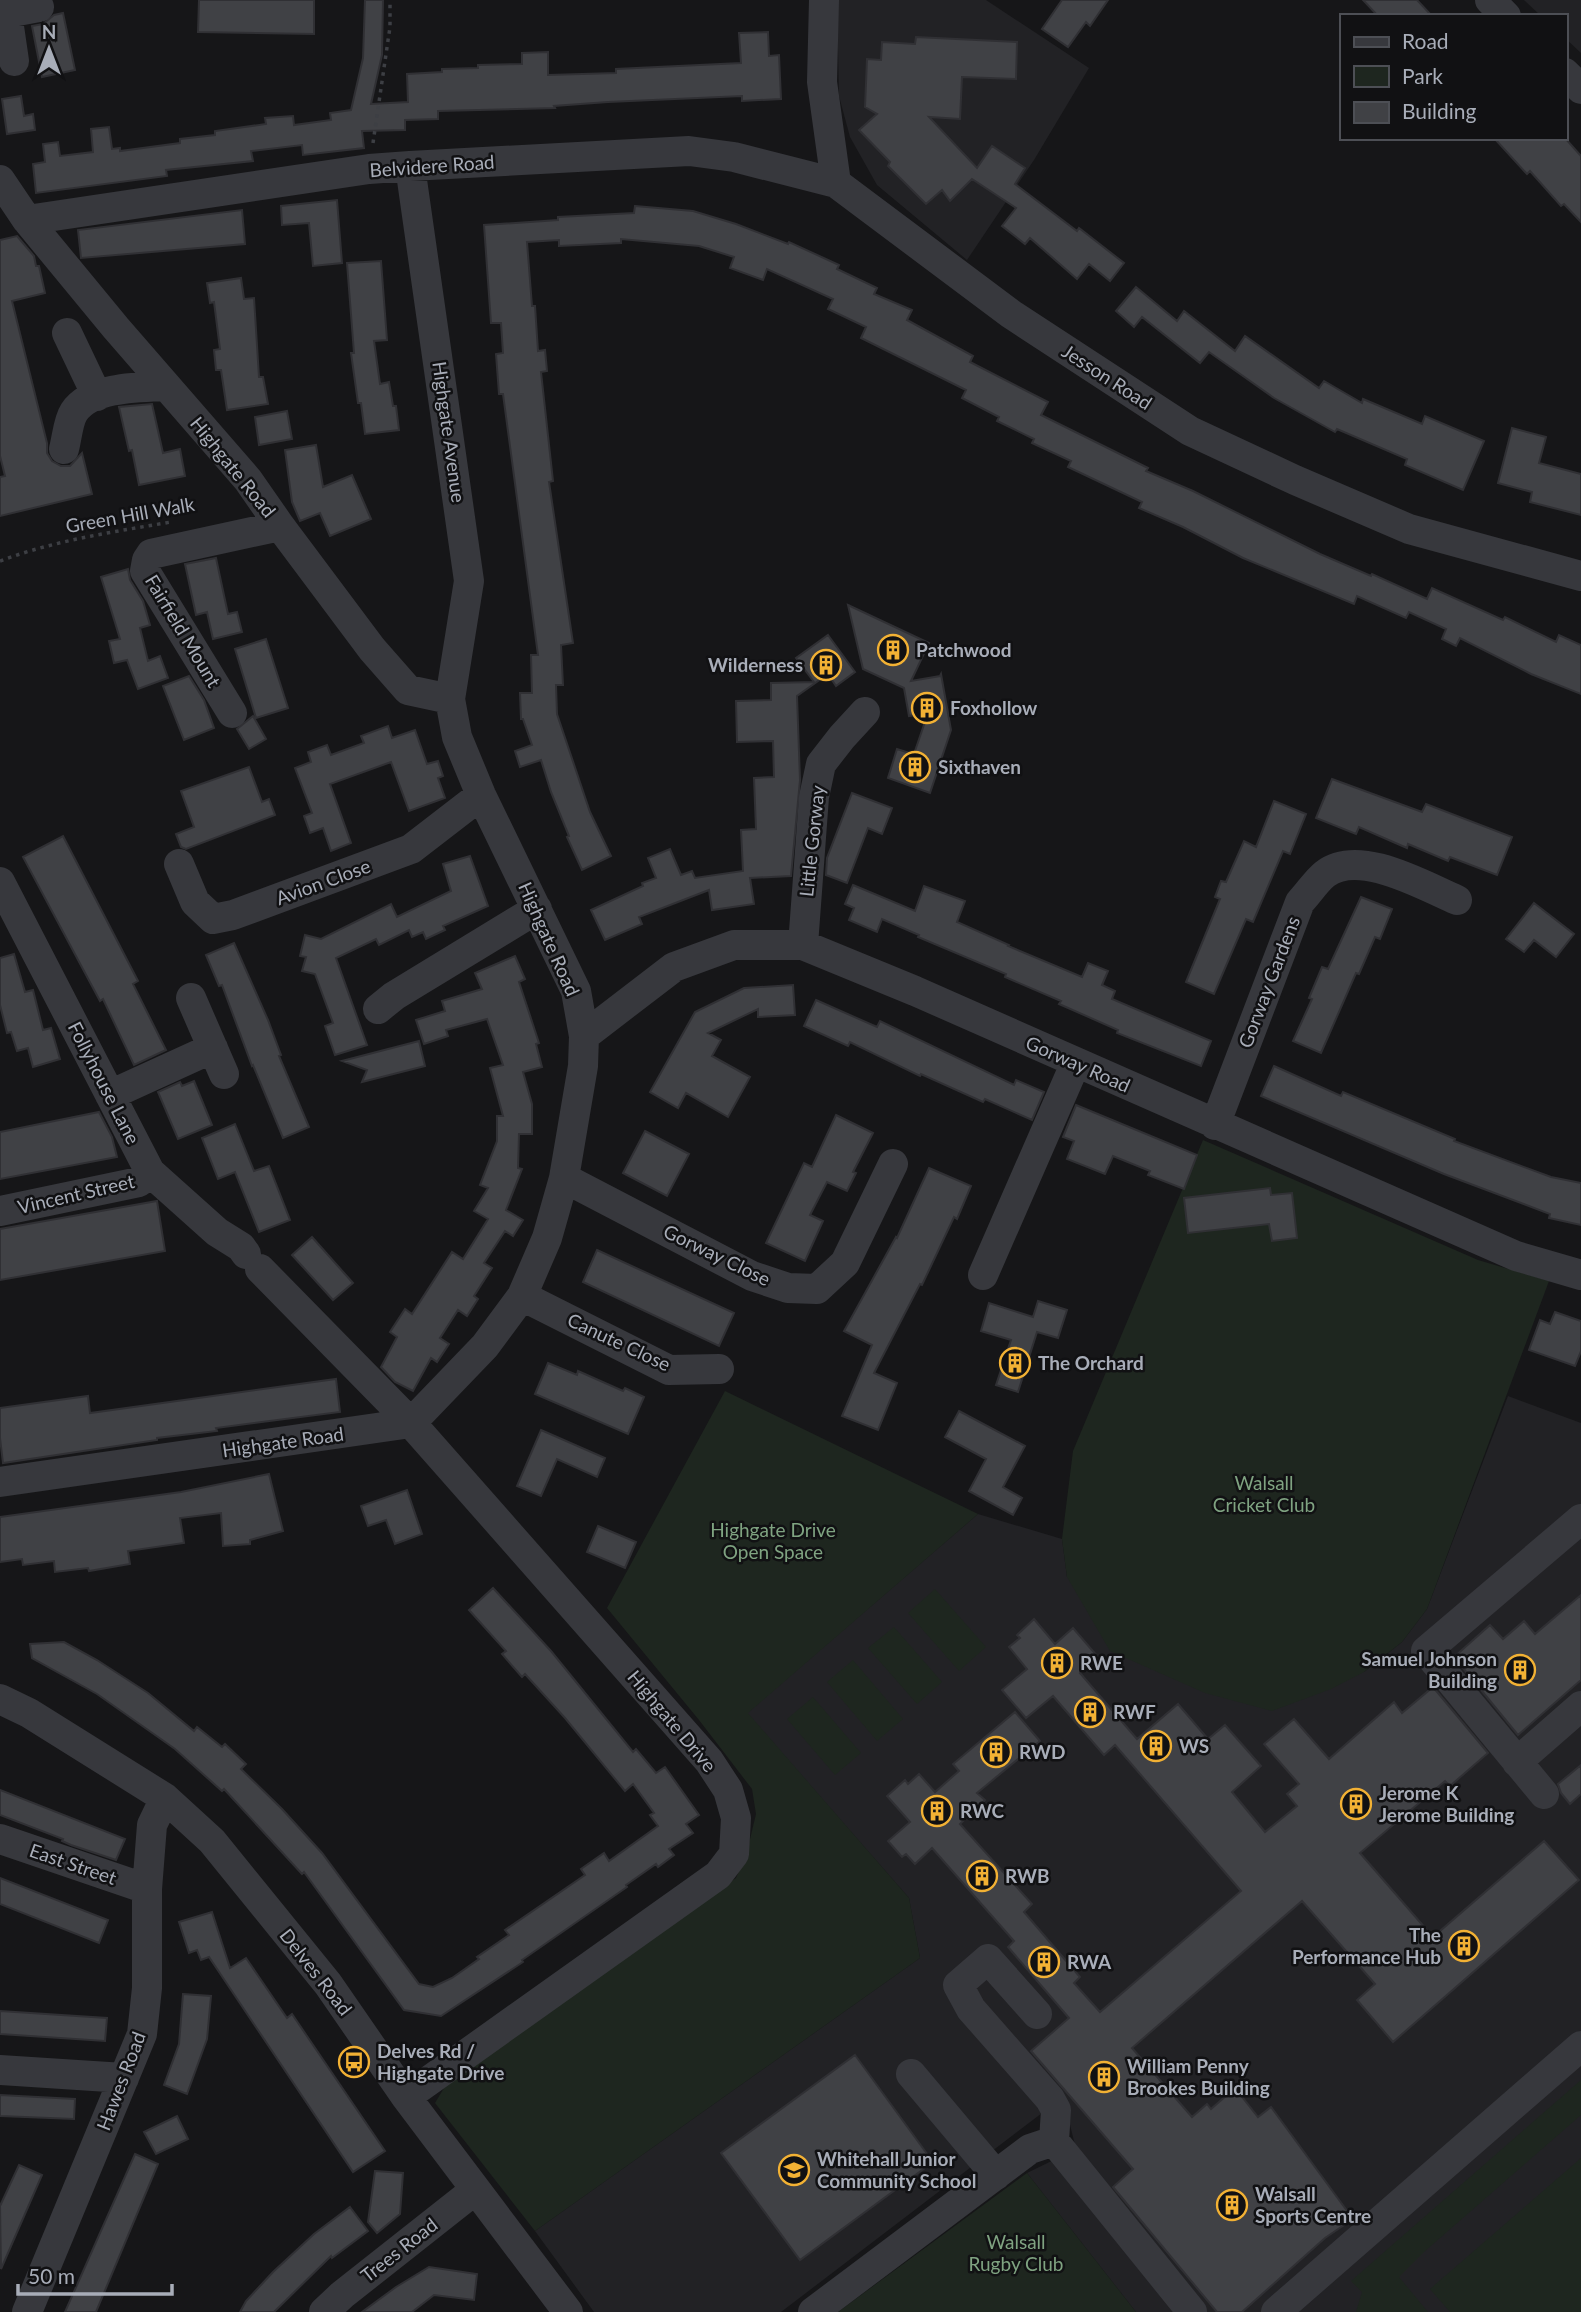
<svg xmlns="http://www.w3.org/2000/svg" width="1581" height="2312" font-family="Lato,sans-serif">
	<rect width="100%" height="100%" fill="#161618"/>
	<path fill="#222225" d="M837,0H986L1089,68L1034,160L967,260L877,185L850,137L839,96Z
		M1524,0H1581V53L1565,38V16H1541Z
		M1508,1396L1581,1423V2312H1136L1027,2173L1076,2149L1070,2125L1046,2110L781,2312H594L535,2231L920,1958L909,1898L747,1713L978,1514L1062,1539L1067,1577L1364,1672L1402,1642L1427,1609Z"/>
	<path fill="#1e261f" d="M1203,1140L1478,1260L1549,1281L1427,1609L1402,1642L1364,1672L1331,1689L1272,1711L1205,1693L1110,1651L1067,1577L1062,1539L1073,1451Z
		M725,1391L978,1514L748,1713L909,1898L920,1958L535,2231L435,2103L447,2083L736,1878L746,1856L756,1814L752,1789L699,1720L607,1608Z
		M935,1589L986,1647L959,1671L908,1613Z
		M894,1627L942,1682L917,1704L868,1648Z
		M853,1660L903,1719L877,1741L827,1682Z
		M813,1697L861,1753L835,1775L787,1719Z
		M1581,2080V2115L1424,2252L1399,2277L1428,2312H1356L1362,2292L1351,2281Z
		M1581,2158V2312H1450L1430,2289Z
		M1027,2173L1136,2312H838Z"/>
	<path fill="#404145" stroke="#303034" stroke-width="2" d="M199,0H314V34L198,32Z
		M365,0H383L382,55L371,104L408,102L407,74L442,72V69L478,68V65L522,64V53L548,52V75L616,73V69L741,63L739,33L768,32L769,56L779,55L781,99L742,101V96L608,102L554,106L555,108L438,111V119L405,120V130L362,131L364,148L303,155L302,145L251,151L253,161L166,170L167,176L36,193L33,164L45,162L43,144L58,142L60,156L93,152L91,129L109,127L112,149L120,148V151L180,143V139L215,135V131L266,124L265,118L293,116L294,125L331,120L330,113L351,110L363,58Z
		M1062,0H1108L1090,26L1086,22L1068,47L1042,29Z
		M1363,0H1417L1432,16H1378Z
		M63,13L75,70L42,77L32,26L43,24L54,15Z
		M916,37L1017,42L1016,79L962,77L960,119L929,117L977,168L992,146L1025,168L1015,184L1077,231L1079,228L1124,263L1110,281L1089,264L1077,279L1030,238L1025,244L1002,226L1016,208L972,179L950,201L942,190L926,204L888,166L890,162L859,130L877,114L865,107L867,59L881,60L882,42L915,44Z
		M21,96L24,116L33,114L35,130L7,134L2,99Z
		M1494,138H1565L1581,156V222L1564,204L1561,206L1530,171L1527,174Z
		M337,200L342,263L313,266L309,223L282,225L281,206Z
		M635,206L693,211L736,224L788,244L789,242L839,265L837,269L877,288L874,294L912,310L907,320L973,356L970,362L1048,402L1041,415L1148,468L1146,471L1193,491L1320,554L1371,576L1372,574L1427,599L1432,588L1503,620L1505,617L1556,642L1559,635L1581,645V694L1531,674L1460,638L1456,646L1442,639L1446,629L1409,612L1406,618L1357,596L1354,604L1243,558L1183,527L1139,508L1142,502L1068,467L1071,461L1032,443L1034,439L997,421L999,417L962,398L966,390L861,338L866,327L828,309L833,299L767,269L763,280L730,268L734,257L699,246L621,239V243L559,246V240L527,242L532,306H535L538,351L545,350L547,371L541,372L553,481L549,482L573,643L561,645L563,685H556L557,714L590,812L611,856L582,870L567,837L569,836L551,792L541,760L520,767L515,751L532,745L523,719H521L520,693H532L531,655H538L503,394H499L496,354L503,353L501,323H491L484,225L558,220V217L634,213Z
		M242,210L245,244L81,258L78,230Z
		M17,236L34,256L36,266H39L45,293L12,301L47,443V453L52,461L61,466H70L82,453L92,494L0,516V477L5,476L0,456V240Z
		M381,261L387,340L374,341L380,384L389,382L393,406H396L399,430L365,434L361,403H358L351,353H354L347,263Z
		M241,278L244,299L254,298L259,377H263L268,404L227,410L221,370H216L214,350L220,349L214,302L210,303L207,283Z
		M1136,287L1177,321L1184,311L1235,351L1245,336L1319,388L1324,381L1362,403L1363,399L1422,424L1425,416L1484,441L1463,490L1405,465L1407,459L1337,429L1335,432L1274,398L1209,352L1200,363L1142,317L1134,327L1116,311Z
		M152,404L163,453L180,449L185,476L139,485L132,450L129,451L119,407Z
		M287,411L292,439L259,445L255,417Z
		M1512,428L1546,437L1539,463L1581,474V515L1530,502L1532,492L1498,483Z
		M316,445L323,487L352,475L371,519L330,536L320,513L300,521L292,502L285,450Z
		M216,558L228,614L237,612L242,632L213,639L207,612L196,615L185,564Z
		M128,569L130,580L143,601L150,625L140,628L148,661L160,656L168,678L138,689L127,660L114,663L109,641L120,639L101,577Z
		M848,605L929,643L911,681L940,676L941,674L951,730L930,793L888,778L897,749L916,755L915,751L928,713L909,716L904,688L863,669Z
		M828,635L855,672L836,686L828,674L797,696L800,780L791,876L750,878L754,904L712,910L709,890L639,917L642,924L605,940L591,910L643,886L642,883L656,878L648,858L670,849L681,875L692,871L695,878L743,871L741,830L756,829L754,778L774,777L773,741L737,742L736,701L771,700V683L814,682L796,658Z
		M266,639L288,708L256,718L235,649Z
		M189,676L204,700L214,728L184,740L163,686Z
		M253,716L266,739L249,749L237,729Z
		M388,726L392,738L415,730L427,764L438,761L443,776L438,778L445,798L409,811L391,762L330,784L351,843L331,851L323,828L310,833L304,816L312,813L295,768L311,762L308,752L327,745L331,755L364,743L361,736Z
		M249,767L262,802L269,799L275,815L186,849L181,847L176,834L194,827L181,791Z
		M1332,779L1422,812L1426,804L1512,837L1497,875L1450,857L1448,861L1408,844L1407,848L1359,827L1356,834L1316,818Z
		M852,793L892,808L882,834L868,828L847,883L826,875L827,858Z
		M1274,801L1306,814L1290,854L1283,851L1253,922L1246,919L1214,994L1186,982L1220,899L1215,897L1221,881L1226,882L1244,841L1256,847Z
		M63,836L138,981L133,984L166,1050L134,1065L103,999L100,1001L23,857Z
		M470,856L488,906L443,926L445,930L426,939L423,932L412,937L409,930L379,945L376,939L336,958L367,1045L335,1055L325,1026L333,1023L315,974L302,971L306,957L300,956L305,935L321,939L391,904L397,917L451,891L443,864Z
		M853,885L915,911L924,886L965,901L957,922L1009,945L1008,946L1082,977L1088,963L1108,971L1102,985L1115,991L1112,999L1211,1041L1201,1066L1117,1033L1118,1030L1059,1004L1061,1001L1005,977L1006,974L918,937L919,935L882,919L877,932L849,920L854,908L845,904Z
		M1361,897L1392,909L1380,939L1375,937L1359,974L1356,973L1321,1053L1293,1041L1312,999L1309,998L1322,967L1328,969Z
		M1534,903L1574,934L1556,957L1534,940L1524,952L1506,939Z
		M234,943L268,1020L281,1055L279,1056L309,1127L283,1138L253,1065L252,1066L222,985L219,986L206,955Z
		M14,954L25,992L33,990L43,1030L51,1028L60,1059L33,1067L28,1048L17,1051L11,1032L7,1033L0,1005V958Z
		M515,956L525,979L519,982L539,1043L536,1044L542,1067L523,1072L532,1104V1134H519L518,1168L522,1169L506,1210L523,1220L513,1236L505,1231L484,1263L492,1268L474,1296L478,1299L467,1316L458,1310L440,1338L449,1344L437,1362L431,1358L413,1391L395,1382L381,1367L397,1337L390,1332L405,1309L412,1314L452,1252L463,1259L488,1219L474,1211L488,1188L480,1185L497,1141V1116H503L490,1068L503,1065L487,1019L446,1030L448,1036L424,1044L416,1020L445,1011L442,1001L482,989L475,973Z
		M793,985L795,1015L758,1017V1009L708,1033L721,1040L712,1056L750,1077L728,1117L686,1093L678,1108L650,1092L695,1012L744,988Z
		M816,1000L877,1027L880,1021L1014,1085L1016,1080L1044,1092L1032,1120L985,1099L983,1102L921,1074L920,1076L850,1042L848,1046L804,1026Z
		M419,1041L425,1066L362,1082L367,1070L342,1061Z
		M1274,1066L1341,1096L1343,1092L1455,1139L1454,1141L1551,1177L1581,1183V1225L1549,1218L1550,1214L1444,1174L1261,1096Z
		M194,1081L212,1125L178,1139L158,1092L180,1082L182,1086Z
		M1076,1105L1197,1155L1184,1189L1148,1175L1150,1171L1113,1156L1105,1174L1067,1159L1074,1141L1063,1137Z
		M99,1112L112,1137L117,1157L0,1179V1132Z
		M836,1115L873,1133L853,1172L856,1173L847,1191L827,1182L810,1215L823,1221L805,1261L766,1243L804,1163L812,1167Z
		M235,1124L254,1171L269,1166L290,1220L259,1232L235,1172L218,1179L202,1138Z
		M645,1131L689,1154L667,1196L623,1173Z
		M929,1168L971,1186L957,1219L954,1217L922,1285L920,1284L874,1373L897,1383L878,1430L842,1416L872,1345L844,1331L896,1237L897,1238Z
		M1270,1188L1271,1195L1292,1193L1297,1238L1272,1241L1269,1224L1188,1233L1184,1198Z
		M157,1201L165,1251L0,1280V1229Z
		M312,1237L353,1283L333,1300L292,1255Z
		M597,1250L734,1313L719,1346L583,1282Z
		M1038,1301L1067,1310L1058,1338L1037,1332L1018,1392L996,1385L1011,1340L981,1331L989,1303L1033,1317Z
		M1555,1312L1581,1321V1351L1575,1366L1529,1350L1540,1320L1550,1324Z
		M548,1363L577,1375L578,1371L623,1391L625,1388L644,1397L628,1434L535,1394Z
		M336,1379L340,1412L216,1428L217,1431L157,1438V1440L3,1463L0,1438V1408L88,1396L90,1413Z
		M959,1411L1025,1446L1003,1487L1022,1498L1013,1515L969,1491L986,1459L945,1437Z
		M541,1430L605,1458L597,1477L557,1459L541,1496L517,1486Z
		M269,1474L283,1531L250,1540V1544L223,1546L221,1513L180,1518L184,1543L128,1551L130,1564L89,1571L88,1568L55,1572L54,1561L23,1565L22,1559L0,1562V1517L181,1492Z
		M407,1490L422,1534L395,1544L386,1520L368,1526L361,1506Z
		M598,1526L636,1542L625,1568L587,1552Z
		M493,1588L551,1651L633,1752L636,1749L656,1773L665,1767L699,1815L686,1824L693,1833L669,1849L674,1855L658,1867L656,1864L626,1885L627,1887L522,1960L523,1962L441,2016L404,2010L304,1872L302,1874L224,1789L222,1791L175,1749L97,1694L32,1658L30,1644L64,1642L97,1660L148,1693L194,1731L197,1727L222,1747L225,1744L246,1764L241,1769L282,1809L322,1853L419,1984L433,1987L452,1978L479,1959L477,1957L509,1935L505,1930L585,1875L581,1869L604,1853L609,1861L658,1826L650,1815L654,1813L633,1784L625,1791L565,1718L525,1674L522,1677L502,1654L506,1651L469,1610Z
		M1581,1595V1680L1518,1735L1454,1657L1490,1625L1503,1639L1524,1621L1535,1634Z
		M1034,1619L1055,1644L1073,1628L1098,1657L1080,1673L1137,1739L1178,1704L1208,1739L1225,1725L1261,1766L1232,1792L1265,1832L1297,1806L1287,1794L1299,1784L1264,1744L1294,1719L1329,1759L1394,1702L1402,1713L1433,1687L1488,1753L1450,1786L1445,1781L1360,1853L1433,1937L1544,1841L1579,1880L1393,2042L1357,2000L1375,1984L1302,1901L1132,2048L1192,2117L1207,2104L1211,2109L1235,2088L1258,2117L1271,2107L1353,2219L1325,2238L1242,2312H1217L1113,2187L1133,2169L1031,2051L1069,2018L1008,1947L1014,1941L932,1848L915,1864L906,1854L902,1857L888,1841L910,1822L887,1796L905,1780L908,1784L919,1774L935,1792L959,1771L953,1764L1015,1712L1040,1741L977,1793L985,1800L960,1824L1032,1904L1024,1912L1080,1977L1074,1983L1100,2012L1241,1891L1115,1745L1104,1755L1053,1696L1026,1718L1002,1690L1027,1669L1009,1647L1020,1638L1017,1635Z
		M1581,1765V1794L1570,1804L1561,1793L1558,1784Z
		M0,1790L125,1839L116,1860L71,1845L62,1841L63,1839L0,1815Z
		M0,1878L108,1920L99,1943L0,1904Z
		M212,1912L230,1968L246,1958L287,2018L292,2014L385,2151L353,2172L209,1957L201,1960L197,1950L189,1953L179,1922Z
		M183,1994L211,1996L207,2039L187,2094L164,2085L179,2044Z
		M0,2011L107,2018L105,2041L0,2034Z
		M855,2055L933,2162L800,2260L721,2153Z
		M0,2095L75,2099L74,2119L0,2116Z
		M177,2116L188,2139L156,2154L144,2132Z
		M135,2154L158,2164L96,2312H65Z
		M19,2165L42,2175L1,2269L0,2206Z
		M375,2171L403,2173L400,2214L377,2233L368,2222Z
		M350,2207L368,2231L332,2258L331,2256L274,2312H240L246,2301L273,2272L314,2234Z
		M429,2267L477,2274L474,2300L434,2295L412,2312H362L396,2287Z"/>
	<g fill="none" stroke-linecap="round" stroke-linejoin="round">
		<path stroke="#3d3f44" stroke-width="3.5" stroke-dasharray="3.5 5" stroke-linecap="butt" d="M373,143L390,27V0
			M0,561C56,540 113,532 171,522"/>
		<path stroke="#37383d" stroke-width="30" d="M824,0L822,82L836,183
			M1490,0L1506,16
			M0,12L7,13L39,7
			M7,13L14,61
			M1565,73L1581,89
			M0,180L27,220L116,328L248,480L280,526L372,649L408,690L450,699
			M27,220L369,169L410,166L689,151L734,157L836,183L1011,314L1190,431L1295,480L1409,529L1581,576
			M67,333L97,396
			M64,449C67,438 68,421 74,412C90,387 139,387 166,386
			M232,713L145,571L147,560L151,554L280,526
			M179,864L195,902L213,919L233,915L411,849L481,795
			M0,882L150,1172L217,1232L241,1247L246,1254
			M803,945L814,797L821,764L842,737L865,712
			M191,998L224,1074
			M378,1009L394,996L537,909
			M584,1036L674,967L734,945H803L915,991L1516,1256L1581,1275
			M110,1095L213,1048
			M1215,1125L1300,902C1308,894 1316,881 1325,874C1359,848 1422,885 1457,900
			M564,1178L752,1276L788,1288L817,1289L845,1263L893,1164
			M0,1211L139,1182L150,1172
			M260,1269L411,1423L709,1761L728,1790L736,1818L734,1854L718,1875L406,2097
			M983,1275L1076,1062
			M522,1296L669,1370L719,1369
			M0,1482L411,1423L485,1346L522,1296L547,1238L564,1178L583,1066L584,1036L576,991L481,795L457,737L450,699L469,581L410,166
			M0,1699L29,1713L165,1798L212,1841L328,1984L406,2097L568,2312
			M1517,1762L1581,1706
			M1544,1794L1426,1651L1581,1519
			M0,1839L147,1889
			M1037,2014L988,1959L958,1985L971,2009L1050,2099L1056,2110L1054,2141
			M0,2070L124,2078
			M911,2074L996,2175
			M27,2312L142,2034L147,1988V1889L152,1825L165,1798
			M324,2312L342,2295L475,2190
			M813,2312L1030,2149L1054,2141L1192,2312
			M1276,2312L1581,2046"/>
	</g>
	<defs>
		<g id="building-ring" transform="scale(1.575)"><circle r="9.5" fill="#111113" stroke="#f2b134" stroke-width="1.5"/><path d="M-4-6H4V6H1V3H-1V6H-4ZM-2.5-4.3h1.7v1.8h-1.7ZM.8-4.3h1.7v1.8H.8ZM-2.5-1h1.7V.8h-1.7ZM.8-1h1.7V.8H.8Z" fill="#f2b134"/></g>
		<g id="bus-ring" transform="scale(1.575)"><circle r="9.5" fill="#111113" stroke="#f2b134" stroke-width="1.5"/><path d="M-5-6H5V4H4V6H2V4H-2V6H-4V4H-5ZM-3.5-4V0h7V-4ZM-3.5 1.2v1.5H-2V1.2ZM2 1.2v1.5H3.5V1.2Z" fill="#f2b134"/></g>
		<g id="school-ring" transform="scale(1.575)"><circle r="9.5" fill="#111113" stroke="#f2b134" stroke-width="1.5"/><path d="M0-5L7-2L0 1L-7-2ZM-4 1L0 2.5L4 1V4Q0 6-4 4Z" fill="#f2b134"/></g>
	</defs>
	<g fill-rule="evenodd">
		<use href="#building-ring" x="893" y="650"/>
		<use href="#building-ring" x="826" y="665"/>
		<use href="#building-ring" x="927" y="708"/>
		<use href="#building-ring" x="915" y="767"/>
		<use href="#building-ring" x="1015" y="1363"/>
		<use href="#building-ring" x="1057" y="1663"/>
		<use href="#building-ring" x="1520" y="1670"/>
		<use href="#building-ring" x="1090" y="1712"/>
		<use href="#building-ring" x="1156" y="1746"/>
		<use href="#building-ring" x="996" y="1752"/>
		<use href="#building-ring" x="1356" y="1804"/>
		<use href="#building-ring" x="937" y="1811"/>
		<use href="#building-ring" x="982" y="1876"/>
		<use href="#building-ring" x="1464" y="1946"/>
		<use href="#building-ring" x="1044" y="1962"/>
		<use href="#bus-ring" x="354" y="2062"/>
		<use href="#building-ring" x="1104" y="2077"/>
		<use href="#school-ring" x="794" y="2170"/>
		<use href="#building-ring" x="1232" y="2205"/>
	</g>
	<g text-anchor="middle" stroke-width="5" stroke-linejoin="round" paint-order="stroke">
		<g font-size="19" fill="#a8adb8" stroke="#111113">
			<text transform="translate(432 166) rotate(-4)" y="7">Belvidere Road</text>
			<text transform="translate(1107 377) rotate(33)" y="7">Jesson Road</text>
			<text transform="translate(449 432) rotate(82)" y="7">Highgate Avenue</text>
			<text transform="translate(233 467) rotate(51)" y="7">Highgate Road</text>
			<text transform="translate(130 515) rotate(-10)" y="7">Green Hill Walk</text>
			<text transform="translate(183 631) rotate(59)" y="7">Fairfield Mount</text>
			<text transform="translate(812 841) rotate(-84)" y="7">Little Gorway</text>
			<text transform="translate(323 882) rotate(-20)" y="7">Avion Close</text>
			<text transform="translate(549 939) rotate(66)" y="7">Highgate Road</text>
			<text transform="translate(1269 982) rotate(-69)" y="7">Gorway Gardens</text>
			<text transform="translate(1078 1064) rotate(24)" y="7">Gorway Road</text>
			<text transform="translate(104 1083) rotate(63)" y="7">Follyhouse Lane</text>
			<text transform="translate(76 1194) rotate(-13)" y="7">Vincent Street</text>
			<text transform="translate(717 1255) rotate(26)" y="7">Gorway Close</text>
			<text transform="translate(619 1342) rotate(25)" y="7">Canute Close</text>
			<text transform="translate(283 1442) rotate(-8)" y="7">Highgate Road</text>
			<text transform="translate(672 1721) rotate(50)" y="7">Highgate Drive</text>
			<text transform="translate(73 1864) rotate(19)" y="7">East Street</text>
			<text transform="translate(316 1972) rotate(52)" y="7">Delves Road</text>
			<text transform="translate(121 2081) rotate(-69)" y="7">Hawes Road</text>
			<text transform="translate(399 2250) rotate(-38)" y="7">Trees Road</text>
		</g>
		<g font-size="19" font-weight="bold" fill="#a8adb8" stroke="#111113" text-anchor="start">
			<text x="916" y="657">Patchwood</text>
			<text x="803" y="672" text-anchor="end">Wilderness</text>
			<text x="950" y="715">Foxhollow</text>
			<text x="938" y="774">Sixthaven</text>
			<text x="1038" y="1370">The Orchard</text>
			<text x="1497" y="1666" text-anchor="end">Samuel Johnson<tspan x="1497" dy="22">Building</tspan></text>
			<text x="1080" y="1670">RWE</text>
			<text x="1113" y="1719">RWF</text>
			<text x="1179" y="1753">WS</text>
			<text x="1019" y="1759">RWD</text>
			<text x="1379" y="1800">Jerome K<tspan x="1379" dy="22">Jerome Building</tspan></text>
			<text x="960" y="1818">RWC</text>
			<text x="1005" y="1883">RWB</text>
			<text x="1441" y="1942" text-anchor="end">The<tspan x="1441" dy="22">Performance Hub</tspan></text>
			<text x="1067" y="1969">RWA</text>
			<text x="377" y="2058">Delves Rd /<tspan x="377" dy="22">Highgate Drive</tspan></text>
			<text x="1127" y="2073">William Penny<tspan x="1127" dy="22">Brookes Building</tspan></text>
			<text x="817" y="2166">Whitehall Junior<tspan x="817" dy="22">Community School</tspan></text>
			<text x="1255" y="2201">Walsall<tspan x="1255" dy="22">Sports Centre</tspan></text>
		</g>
		<g font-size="19" fill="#7fa381" stroke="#111113">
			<text x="1264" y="1490">Walsall<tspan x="1264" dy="22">Cricket Club</tspan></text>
			<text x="773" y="1537">Highgate Drive<tspan x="773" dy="22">Open Space</tspan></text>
			<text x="1016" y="2249">Walsall<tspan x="1016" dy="22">Rugby Club</tspan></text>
		</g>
	</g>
	<rect x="1340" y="14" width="228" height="126" fill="#111113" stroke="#4d4f55" stroke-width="2"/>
	<rect x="1354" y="37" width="35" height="10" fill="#37383d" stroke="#4d4f55" stroke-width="2"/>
	<text x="1402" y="49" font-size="21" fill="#a8adb8">Road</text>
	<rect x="1354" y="66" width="35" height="21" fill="#1e261f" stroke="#4d4f55" stroke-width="2"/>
	<text x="1402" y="84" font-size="21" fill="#a8adb8">Park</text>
	<rect x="1354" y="102" width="35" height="21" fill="#404145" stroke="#4d4f55" stroke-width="2"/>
	<text x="1402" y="119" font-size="21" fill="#a8adb8">Building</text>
	<g transform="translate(49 49)" stroke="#111113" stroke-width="5" paint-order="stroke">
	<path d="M0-5L12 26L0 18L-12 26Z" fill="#a8adb8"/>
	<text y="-10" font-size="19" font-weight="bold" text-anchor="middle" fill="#a8adb8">N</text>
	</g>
	<path d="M18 2284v10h154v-10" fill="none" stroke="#a8adb8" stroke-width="3.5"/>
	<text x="28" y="2284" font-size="21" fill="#a8adb8" stroke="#111113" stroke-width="5" paint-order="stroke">50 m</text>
</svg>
